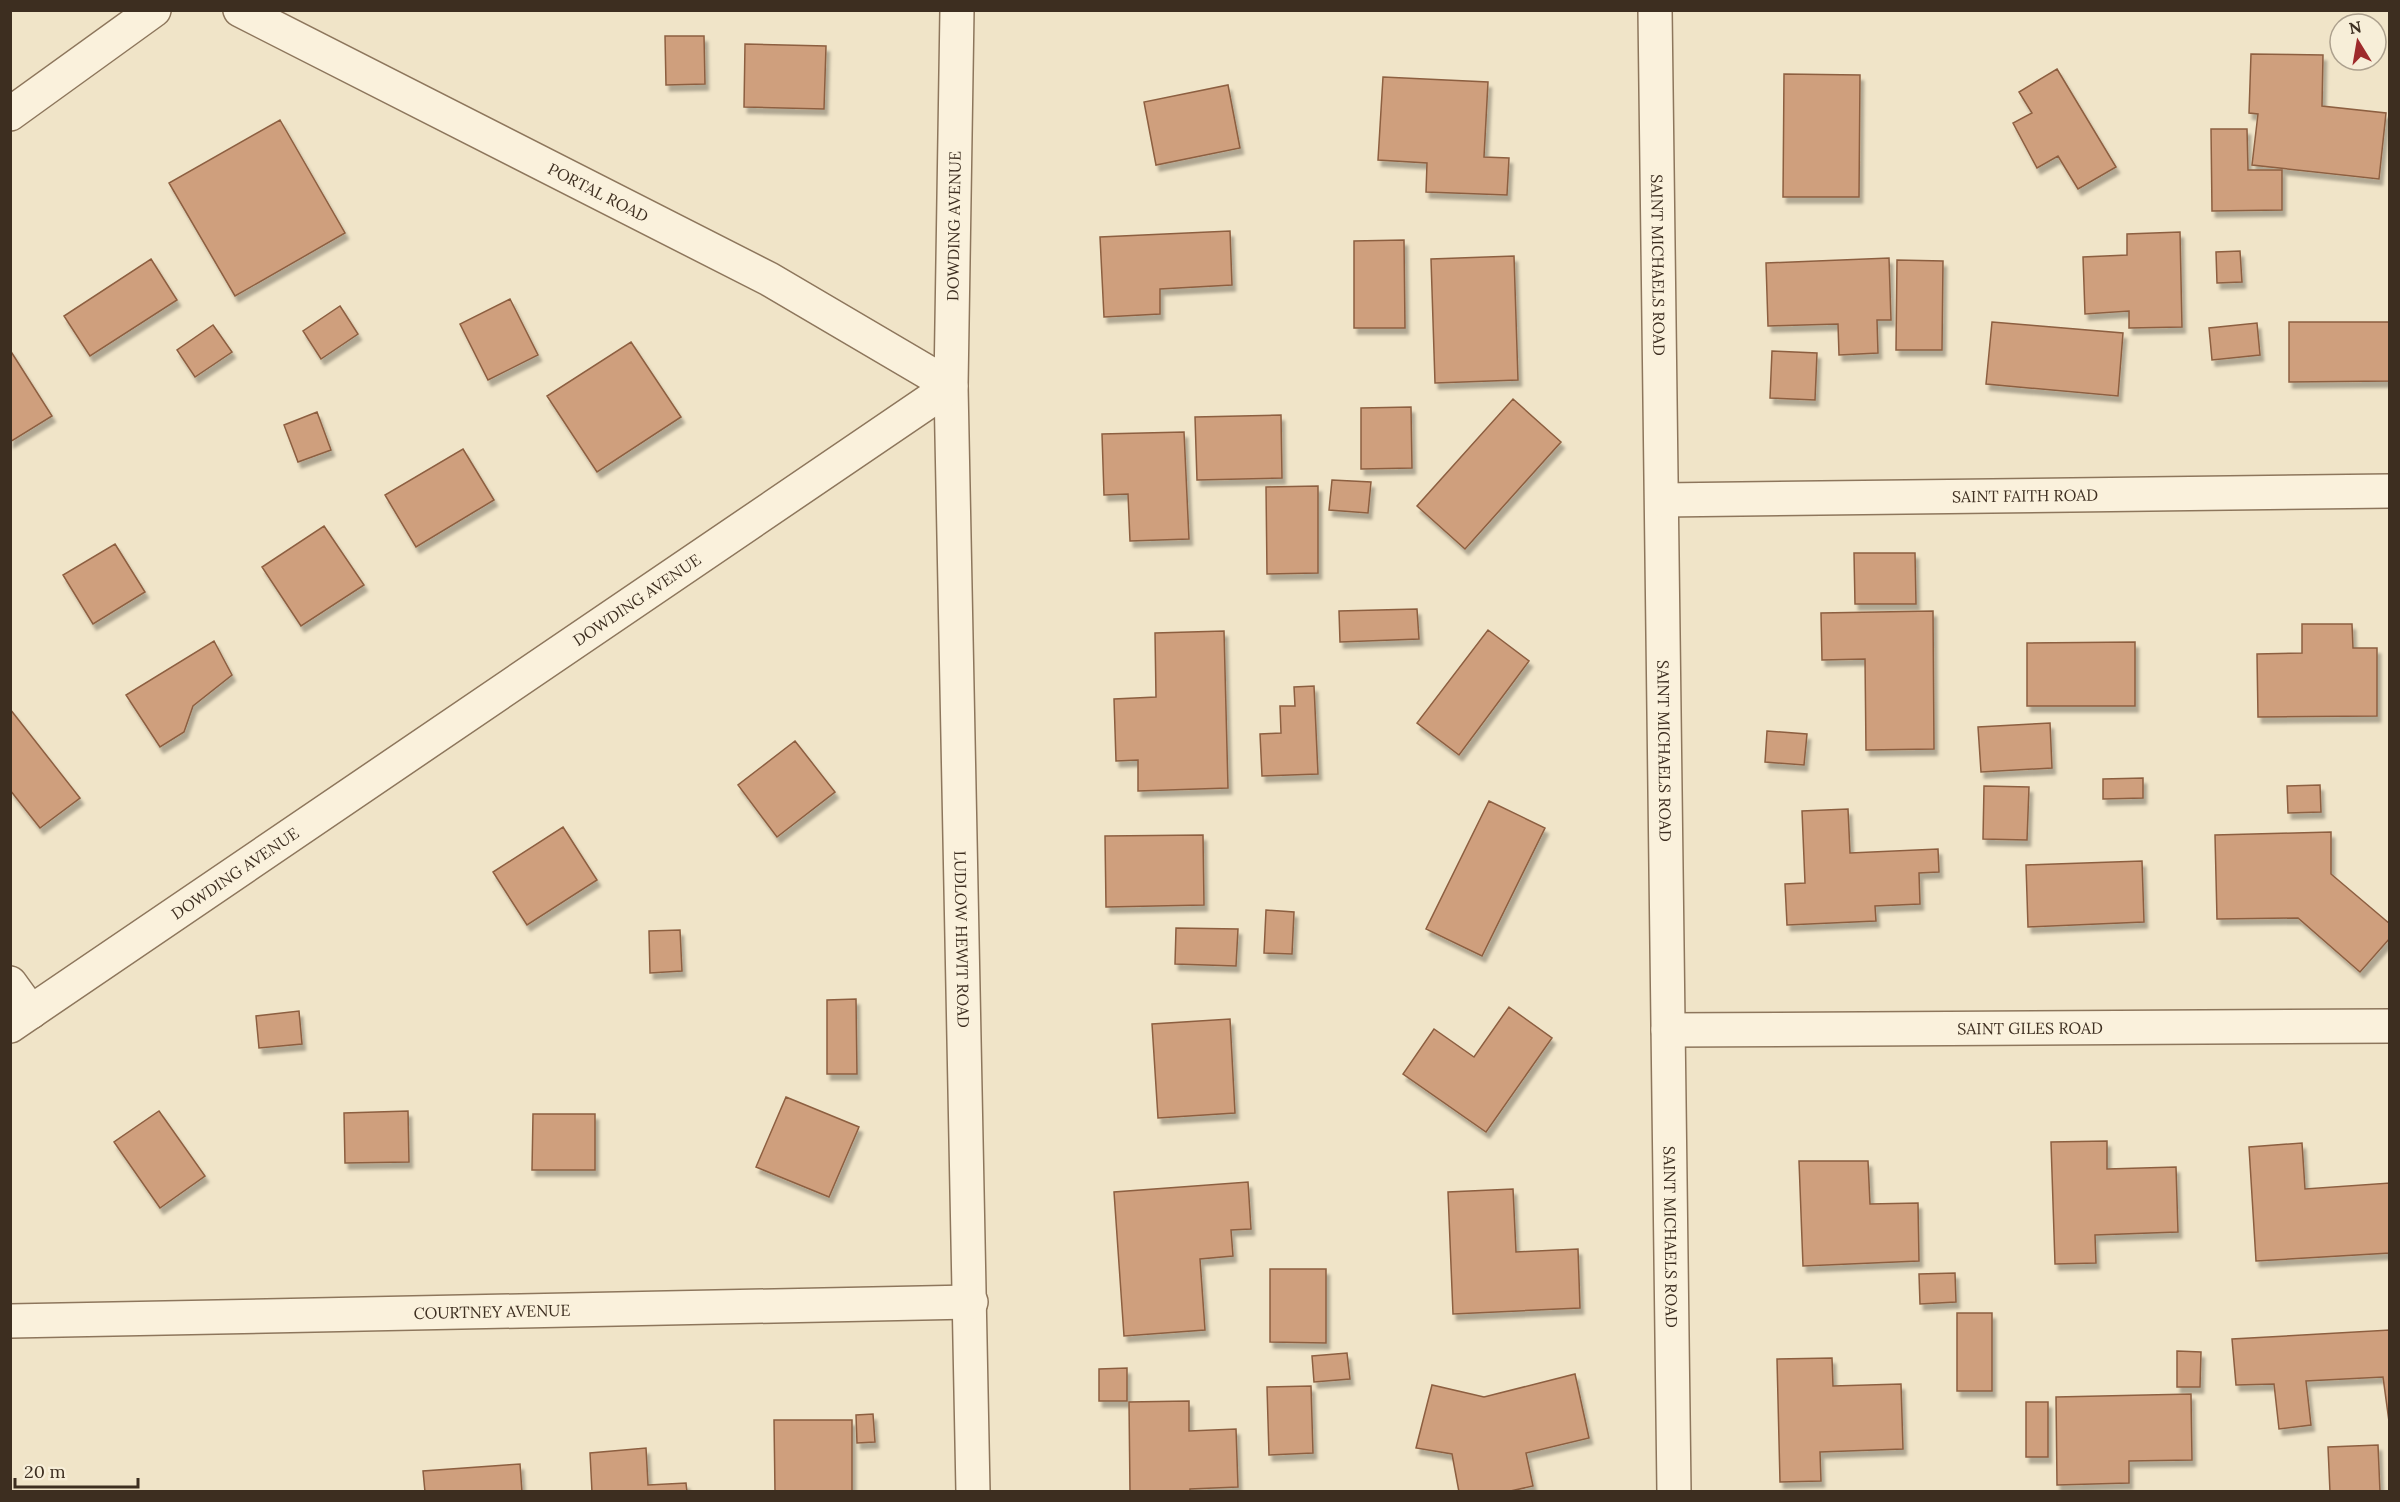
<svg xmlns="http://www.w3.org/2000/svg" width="2400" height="1502" font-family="Lora,serif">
	<defs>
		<filter id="shadow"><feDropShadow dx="3.5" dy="6" stdDeviation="1.5" flood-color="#0004"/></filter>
	</defs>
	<rect width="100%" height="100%" fill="#f0e4c8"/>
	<path fill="#cf9f7d" stroke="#8d5f41" stroke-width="1.5" filter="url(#shadow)" d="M665,36H704L705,84L666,85Z
		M745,44L826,46L824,109L744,107Z
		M2251,54L2323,55L2322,106L2386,113L2379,179L2252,165L2258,114L2249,113Z
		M2057,69L2116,167L2078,189L2058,156L2037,168L2013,123L2032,113L2019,92Z
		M1784,74L1860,75L1859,197H1783Z
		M1383,77L1488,82L1484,157L1509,158L1507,195L1426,192L1427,163L1378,160Z
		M1228,85L1240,148L1156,165L1144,102Z
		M280,120L345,233L235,296L169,183Z
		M2211,129H2247L2248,170H2282V210L2212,211Z
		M1230,231L1232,285L1160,289V314L1104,317L1100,237Z
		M2180,232L2182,327L2129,328V311L2085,314L2083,257L2127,255V234Z
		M1404,240L1405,328H1354V241Z
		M2240,251L2242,282L2217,283L2216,252Z
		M1514,256L1518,380L1435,383L1431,259Z
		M1889,258L1891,320H1877L1878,353L1839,355L1838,324L1768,326L1766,263Z
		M151,259L177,300L90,356L64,316Z
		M1897,260L1943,261L1942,350H1896Z
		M510,299L538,355L488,380L460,324Z
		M340,306L358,334L321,359L303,331Z
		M1992,322L2123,333L2118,396L1986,384Z
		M2289,322H2390V381L2289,382Z
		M2257,323L2260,355L2212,360L2209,328Z
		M213,325L232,352L195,377L177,350Z
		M631,342L681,417L597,472L547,396Z
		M10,350L52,416L10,442Z
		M1772,351L1817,353L1815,400L1770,398Z
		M1513,399L1561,442L1465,549L1417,506Z
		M1411,407L1412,468L1361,469V408Z
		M317,412L331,450L298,462L284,425Z
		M1281,415L1282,478L1197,480L1195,417Z
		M1184,432L1189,539L1130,541L1128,494L1104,495L1102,434Z
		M463,449L494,500L416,547L385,495Z
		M1332,480L1371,482L1368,513L1329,510Z
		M1318,486V573L1267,574L1266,487Z
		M324,526L364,585L301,626L262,567Z
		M115,544L145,592L93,624L63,575Z
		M1854,553H1915L1916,604H1855Z
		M1417,609L1419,639L1340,642L1339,611Z
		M1933,611L1934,749L1866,750L1865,659L1822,660L1821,613Z
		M2302,624H2352L2353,648H2377V716L2258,717L2257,654L2302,653Z
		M1488,630L1529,661L1459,755L1417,723Z
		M1224,631L1228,788L1138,791V760L1116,761L1114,699L1156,697L1155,633Z
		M214,641L232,675L193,706L184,732L160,747L126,695Z
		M2135,642V706H2027V643Z
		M1314,686L1318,774L1262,776L1260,734L1281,733L1280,706H1295L1294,687Z
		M10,709L80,798L40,828L10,790Z
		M2050,723L2052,768L1981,772L1978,727Z
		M1767,731L1807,734L1804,765L1765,762Z
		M795,741L835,792L777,837L738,785Z
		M2143,778V798L2103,799V779Z
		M2320,785L2321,812L2288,813L2287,786Z
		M1984,786L2029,787L2027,840L1983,839Z
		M1489,801L1545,828L1482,956L1426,929Z
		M1848,809L1850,853L1938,849L1939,872L1919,873L1920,904L1875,906L1876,921L1787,925L1785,884L1805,883L1802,811Z
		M563,827L597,880L527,925L493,872Z
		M2331,832V874L2390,924V938L2360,972L2298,918L2217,919L2215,835Z
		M1203,835L1204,905L1106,907L1105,836Z
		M2142,861L2144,922L2028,927L2026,865Z
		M1266,910L1294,912L1292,954L1264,953Z
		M1176,928L1238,929L1236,966L1175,964Z
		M680,930L682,971L650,973L649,931Z
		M856,999L857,1074H827V1000Z
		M1509,1007L1552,1038L1486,1132L1403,1074L1434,1029L1474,1057Z
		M299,1011L302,1044L259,1048L256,1016Z
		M1230,1019L1235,1113L1158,1118L1152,1024Z
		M786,1097L859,1127L829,1197L756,1167Z
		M159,1111L205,1176L160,1208L114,1142Z
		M408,1111L409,1162L345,1163L344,1113Z
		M533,1114H595V1170H532Z
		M2107,1141V1169L2176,1167L2178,1232L2095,1235L2096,1263L2055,1264L2051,1142Z
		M2302,1143L2305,1189L2390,1183V1253L2256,1261L2249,1147Z
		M1799,1161H1868L1870,1204L1918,1203L1919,1261L1803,1266Z
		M1248,1182L1251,1229L1231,1230L1233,1256L1200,1259L1205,1330L1124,1336L1114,1192Z
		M1513,1189L1516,1252L1578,1249L1580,1308L1453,1314L1448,1192Z
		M1270,1269H1326V1343L1270,1342Z
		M1955,1273L1956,1302L1920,1304L1919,1274Z
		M1957,1313H1992V1391H1957Z
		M2390,1330V1429L2383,1377L2306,1381L2311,1425L2279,1429L2274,1384L2236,1385L2232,1339Z
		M2177,1351L2201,1352L2200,1387H2177Z
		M1347,1353L1350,1379L1314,1382L1312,1356Z
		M1832,1358L1833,1386L1901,1384L1903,1449L1820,1452L1821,1481L1780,1482L1777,1359Z
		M1127,1368V1401H1099V1369Z
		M1575,1374L1589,1438L1526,1453L1533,1486L1506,1492H1459L1452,1454L1416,1448L1432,1385L1484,1397Z
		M1311,1386L1313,1453L1269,1455L1267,1387Z
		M2191,1394L2192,1460L2129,1461V1483L2057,1485L2056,1397Z
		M1189,1401V1431L1236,1429L1238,1487L1190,1489V1492H1130L1129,1402Z
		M2026,1402H2048V1457H2026Z
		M873,1414L875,1442L857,1443L856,1415Z
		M774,1420H852V1492H775Z
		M2378,1445L2380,1492H2330L2328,1447Z
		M646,1448L648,1485L686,1483L687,1492H592L590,1453Z
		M520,1464L522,1492H425L423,1471Z"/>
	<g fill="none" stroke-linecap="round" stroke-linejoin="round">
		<g stroke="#8d765c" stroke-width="36">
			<g id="minor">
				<path id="s1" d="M240,10L769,279L951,386L973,1492"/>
				<path id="s2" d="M1655,10L1674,1492"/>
				<path d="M10,114L154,10"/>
				<path id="s3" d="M1662,500L2390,491"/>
				<path d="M10,983L31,1012"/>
				<path id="s4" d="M10,1026L951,386L957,10"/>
				<path id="s5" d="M1668,1030L2390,1026"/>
				<path id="s6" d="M10,1321L971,1302"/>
			</g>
		</g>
		<use href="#minor" stroke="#faf1dc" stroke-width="33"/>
	</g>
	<g text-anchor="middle" stroke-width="4.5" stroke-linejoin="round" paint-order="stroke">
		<g font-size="16" fill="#3d2e20" stroke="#f7eed8">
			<text dy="6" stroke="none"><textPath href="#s1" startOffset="402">PORTAL ROAD</textPath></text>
			<text dy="6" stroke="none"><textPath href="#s4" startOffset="1298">DOWDING AVENUE</textPath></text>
			<text dy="6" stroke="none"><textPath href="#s2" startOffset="255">SAINT MICHAELS ROAD</textPath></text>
			<text dy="6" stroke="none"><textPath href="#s3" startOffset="363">SAINT FAITH ROAD</textPath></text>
			<text dy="6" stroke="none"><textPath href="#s4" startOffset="758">DOWDING AVENUE</textPath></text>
			<text dy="6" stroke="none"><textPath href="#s2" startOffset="741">SAINT MICHAELS ROAD</textPath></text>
			<text dy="6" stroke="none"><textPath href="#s4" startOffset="272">DOWDING AVENUE</textPath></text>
			<text dy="6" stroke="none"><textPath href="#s1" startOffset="1358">LUDLOW HEWIT ROAD</textPath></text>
			<text dy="6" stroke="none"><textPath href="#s5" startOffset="362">SAINT GILES ROAD</textPath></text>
			<text dy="6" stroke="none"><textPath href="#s2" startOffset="1227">SAINT MICHAELS ROAD</textPath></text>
			<text dy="6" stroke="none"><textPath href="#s6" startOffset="482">COURTNEY AVENUE</textPath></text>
		</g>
	</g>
	<rect width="2400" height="1502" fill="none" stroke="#3d2e20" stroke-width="24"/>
	<g transform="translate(2358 42) rotate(349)"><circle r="28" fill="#f7eed8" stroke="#ada18e" stroke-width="1.5"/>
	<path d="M0-4.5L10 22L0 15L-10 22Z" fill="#9e2a2b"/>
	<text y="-9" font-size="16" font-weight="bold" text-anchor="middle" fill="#3d2e20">N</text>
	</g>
	<path d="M15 1478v9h123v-9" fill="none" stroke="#3d2e20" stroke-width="3"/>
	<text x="24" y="1478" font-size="18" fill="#3d2e20" stroke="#f7eed8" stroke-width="4.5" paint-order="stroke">20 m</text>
</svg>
